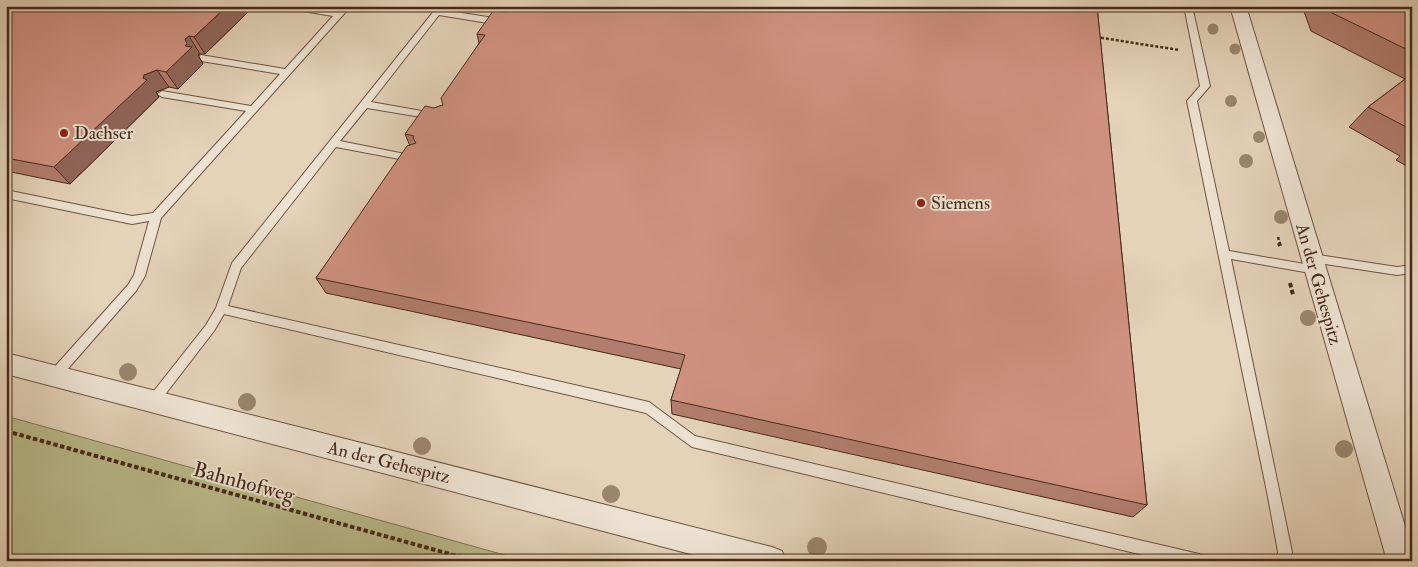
<svg xmlns="http://www.w3.org/2000/svg" width="1418" height="567" font-family="'IM FELL Double Pica',serif">
	<rect width="100%" height="100%" fill="#e4d2b9"/>
	<filter id="stains"><feTurbulence type="fractalNoise" baseFrequency=".004" numOctaves="4"/><feColorMatrix values="0 0 0 0 .2 0 0 0 0 .09 0 0 0 0 .02 0 0 0 .5 -.17"/></filter>
	<radialGradient id="worn" r=".72"><stop offset=".6" stop-color="#630" stop-opacity="0"/><stop offset="1" stop-color="#630" stop-opacity=".3"/></radialGradient>
	<path fill="#baba8b" stroke="#807252" d="M6,416L526,561H6Z"/>
	<g fill="none" stroke-linecap="round" stroke-linejoin="round">
		<g stroke="#6e5341" stroke-width="2">
			<path id="service" d="M280,6H301L337,12L342,6H351L161,218L145,276L136,291L58,380L54,381L50,380L48,376L50,372L128,285L134,275L149,221L132,224L6,198V190L132,216L153,213L246,111L162,97L157,94L162,91L251,106L280,74L201,61L197,58L201,55L285,69L333,16L284,8Z
				M438,6H446L443,10L500,19L504,22L500,25L439,15L371,102L433,113L436,114V118L433,119L367,108L340,141L415,156L420,159L418,161L415,162L336,147L241,268L228,306L649,402L695,436L1199,554L1204,556L1206,561H1168L692,447L646,413L224,314L214,331L157,405L153,407L149,405L147,401L149,397L206,325L216,308L232,263Z
				M1184,6H1192L1210,86L1197,101L1229,251L1316,266L1320,267L1322,270L1320,273L1316,274L1231,259L1292,552L1289,561H1275L1278,552L1268,497L1187,101L1200,86Z
				M1312,254L1397,267L1412,265V273L1397,275L1312,262L1307,258Z"/>
		</g>
		<g stroke="#6e5341" stroke-width="2">
			<path id="minor" d="M1230,6H1246L1412,549V561H1387Z
				M6,353L772,547L782,551L786,561H717L6,374Z"/>
		</g>
		<path stroke="#462919" stroke-width="2.5" stroke-dasharray="3 2" stroke-linecap="butt" d="M1096,37L1179,50
			M1278,237L1280,244"/>
		<path stroke="#462919" stroke-width="4" stroke-dasharray="4.5 2.5" stroke-linecap="butt" d="M1279,243L1280,246
			M1290,283L1293,295
			M6,431L475,561"/>
		<use href="#service" fill="#ede2d2" fill-rule="evenodd"/>
		<use href="#minor" fill="#ede2d2" fill-rule="evenodd"/>
	</g>
	<g fill="#9a856e">
		<circle cx="1213" cy="29" r="5.5"/>
		<circle cx="1235" cy="49" r="5.5"/>
		<circle cx="1231" cy="101" r="6"/>
		<circle cx="1259" cy="137" r="6"/>
		<circle cx="1246" cy="161" r="7"/>
		<circle cx="1281" cy="217" r="7"/>
		<circle cx="1308" cy="318" r="8"/>
		<circle cx="128" cy="372" r="9"/>
		<circle cx="247" cy="402" r="9"/>
		<circle cx="422" cy="446" r="9"/>
		<circle cx="1344" cy="449" r="9"/>
		<circle cx="611" cy="494" r="9"/>
		<circle cx="817" cy="547" r="10"/>
	</g>
	<path fill="#b27d6e" stroke="#462919" d="M6,6H254L205,54H200L198,55L203,64L178,89L169,87L156,92L159,97L70,184L6,171Z
		M508,6H1097L1147,505L1133,517L672,414L671,400L681,369L326,293L316,278L410,146L405,134L434,108L443,105L479,43L477,34L508,9Z
		M1302,6H1412V169L1396,160L1400,156L1349,127L1368,107L1405,79L1311,31Z"/>
	<path fill="#91665a" stroke="#462919" d="M227,6H254L205,54L194,37Z
		M189,36L200,54L198,55L203,64L178,89L166,72L185,46V39Z
		M157,70L169,87L156,92L159,97L70,184L54,167L143,78L144,75Z"/>
	<path fill="#cf9180" stroke="#462919" d="M6,6H227L194,37L189,36L185,39L187,44L185,46L192,47L166,72L157,70L144,75L143,78L147,80L54,167L6,158Z
		M509,6H1097L1147,505L671,400L685,355L316,278L407,146L416,143L413,138L414,136L405,134L425,106L434,108L443,105L441,98L485,35L477,34L493,11L505,12L510,8Z
		M1325,6H1412V52L1326,10Z
		M1412,74V130L1368,107Z"/>
	<g fill="#8f2418" stroke="#ede2d2" stroke-width="2">
		<circle cx="64" cy="133" r="5"/>
		<circle cx="921" cy="203" r="5"/>
	</g>
	<g text-anchor="middle" stroke-width="4" stroke-linejoin="round" paint-order="stroke">
		<g font-size="18" fill="#462919" stroke="#ede2d2" text-anchor="start">
			<text x="74" y="139">Dachser</text>
			<text x="931" y="209">Siemens</text>
		</g>
		<g font-size="18" fill="#462919" stroke="#ede2d2">
			<text transform="translate(1319 284) rotate(74)" y="6">An der Gehespitz</text>
			<text transform="translate(389 462) rotate(14)" y="6">An der Gehespitz</text>
		</g>
		<g font-size="21" fill="#462919" stroke="#ede2d2">
			<text transform="translate(244 482) rotate(15)" y="7">Bahnhofweg</text>
		</g>
	</g>
	<rect width="1418" height="567" fill="none" stroke="#e4d2b9" stroke-width="25"/>
	<rect x="8" y="8" width="1403" height="552" fill="none" stroke="#462919" stroke-width="2.5"/>
	<rect x="12" y="12" width="1393" height="542" fill="none" stroke="#462919"/>
	<rect width="100%" height="100%" filter="url(#stains)"/>
	<rect width="100%" height="100%" fill="url(#worn)"/>
</svg>
